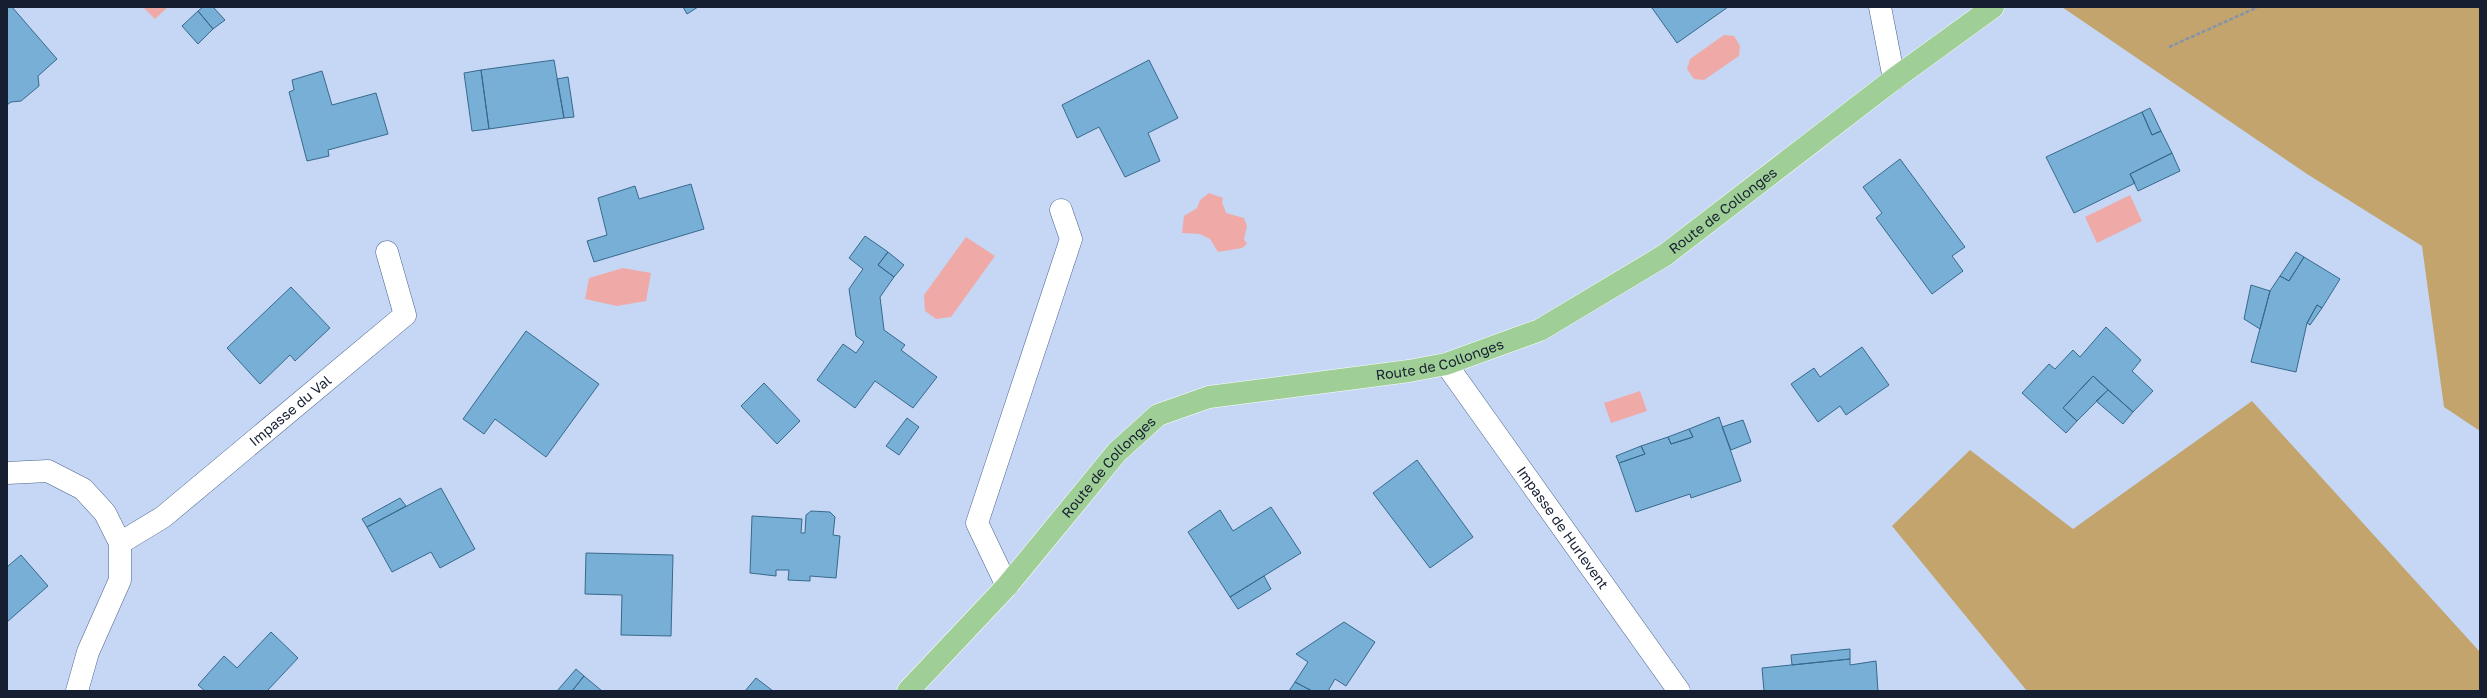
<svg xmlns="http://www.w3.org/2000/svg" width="2487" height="698" font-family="'Golos Text',sans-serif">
	<rect width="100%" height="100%" fill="#c5d7f5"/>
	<path fill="#c3a46c" d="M2062,7H2480V431L2444,407L2422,246L2307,174Z
		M2252,401L2480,652V691H2027L1892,526L1970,450L2073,529Z"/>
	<path fill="#efaaa8" d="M143,7H168L155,19Z
		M1724,35L1734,36L1740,46L1739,56L1704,80L1694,79L1687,69L1690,59Z
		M1209,193L1223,198L1222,202L1226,213L1244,218L1247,226L1244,239L1247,244L1242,248L1218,252L1210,239L1200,234L1182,233L1184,216L1197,208L1200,200Z
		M2130,195L2142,221L2097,243L2085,217Z
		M966,237L995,256L951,317L936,319L925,311L924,295Z
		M623,268L651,273L646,301L617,306L585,299L589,278Z
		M1640,391L1647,411L1611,423L1604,403Z"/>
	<path fill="#78afd7" stroke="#38698b" d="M7,7H12L57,59L38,76L39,86L21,101L11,102L7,105Z
		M203,7H213L225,20L213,29L198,11Z
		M683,7H698L687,14Z
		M1654,7H1728L1677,43L1652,8Z
		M198,11L213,29L198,44L182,26Z
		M554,60L564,118L489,129L481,70Z
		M1149,60L1178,118L1148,133L1160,161L1125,177L1099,127L1077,138L1062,105Z
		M481,70L489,129L472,131L464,73Z
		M322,71L332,105L376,93L388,134L328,150L329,156L307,161L289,92L294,90L292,80Z
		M568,77L574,117L564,118L557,79Z
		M2150,108L2161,131L2152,135L2142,112Z
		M2142,112L2152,135L2161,131L2172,153L2130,174L2135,183L2074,213L2046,157Z
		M2172,153L2180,171L2138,191L2130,174Z
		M1900,159L1965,247L1952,256L1963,271L1932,294L1876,218L1882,213L1863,187Z
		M691,184L704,229L594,262L587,241L607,235L598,198L635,186L639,199Z
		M865,236L888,252L878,265L894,277L880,297L884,330L905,345L901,350L937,377L913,408L875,381L855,408L817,380L843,344L856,353L864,342L856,336L849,289L863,269L849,258Z
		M888,252L904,265L894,277L878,265Z
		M2296,252L2304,257L2289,281L2280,276Z
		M2304,257L2340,279L2322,308L2317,305L2307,323L2296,372L2251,362L2270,291L2280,276L2289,281Z
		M2251,285L2270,291L2260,329L2244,319Z
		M291,287L330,328L295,361L290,355L260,384L227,348Z
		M2317,305L2322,308L2310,325L2307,323Z
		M2106,327L2141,360L2132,371L2153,391L2133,412L2093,376L2063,408L2077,421L2066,433L2022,393L2049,364L2055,369L2073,350L2080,357Z
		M526,331L599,384L546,457L495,419L484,434L463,419Z
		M1862,347L1889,385L1846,415L1840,406L1818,422L1791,384L1814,368L1820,377Z
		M2093,376L2108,390L2077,421L2063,408Z
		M764,383L800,421L777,444L741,406Z
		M2108,390L2133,412L2123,424L2096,401Z
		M1719,417L1741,481L1691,498L1690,494L1636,512L1619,463L1645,454L1641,446L1668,437L1671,444L1693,437L1689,429Z
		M907,418L919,427L899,455L886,446Z
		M1743,420L1751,442L1731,450L1722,427Z
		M1689,429L1693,437L1671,444L1668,437Z
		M1641,446L1645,454L1619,463L1616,456Z
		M1417,460L1473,537L1430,568L1373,493Z
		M441,488L475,549L440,568L431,552L392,572L367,527Z
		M400,498L406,506L367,527L362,519Z
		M1271,507L1301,553L1230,597L1188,532L1220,510L1233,531Z
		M811,511L830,512L835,517L833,535L840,536L836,578L810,576V581L788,580L789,570H776V576L750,573L752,516L802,519L801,533H805L806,515Z
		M586,553L673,555L671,636L621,635L622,595L585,594Z
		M21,555L48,586L7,622V567Z
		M1264,576L1271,589L1238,609L1230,597Z
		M1344,622L1375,642L1346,686L1335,679L1328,691H1312L1295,682L1308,662L1296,654Z
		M271,632L298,658L267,691H205L198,685L224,656L237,668Z
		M1850,649V659L1792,665L1791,655Z
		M1850,659V665L1876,661L1878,691H1764L1762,668Z
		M576,669L584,676L572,691H557Z
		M584,676L602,691H572Z
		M756,678L773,691H745Z
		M1295,682L1312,691H1289Z"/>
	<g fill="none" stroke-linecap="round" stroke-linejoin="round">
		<g stroke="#4a638f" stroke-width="23">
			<g id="minor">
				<path d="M1880,7L1894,79"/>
				<path id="s1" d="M1446,364L1679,691"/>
				<path d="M7,473L48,471L83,489L105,513L120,543V580L88,652L77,691"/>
				<path id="s2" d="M120,543L163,517L405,315L387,252"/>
				<path d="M1007,586L977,523L1071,239L1061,210"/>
			</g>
		</g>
		<g stroke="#fff" stroke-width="23">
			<g id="major">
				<path id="s3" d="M908,691L1007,586L1117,452L1158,415L1209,397L1409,371L1446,364L1540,330L1665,255L1894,79L1993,7"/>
			</g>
		</g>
		<path stroke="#8493ad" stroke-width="2.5" stroke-dasharray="4 2" stroke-linecap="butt" d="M2169,47L2258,7"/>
		<use href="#minor" stroke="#fff" stroke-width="22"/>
		<use href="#major" stroke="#9fce97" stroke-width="22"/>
	</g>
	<g text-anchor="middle" stroke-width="3.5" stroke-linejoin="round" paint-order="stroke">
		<g font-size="14" fill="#151f31" stroke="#f4f7fc">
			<text dy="5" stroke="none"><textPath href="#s3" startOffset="985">Route de Collonges</textPath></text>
			<text dy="5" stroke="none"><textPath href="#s3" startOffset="661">Route de Collonges</textPath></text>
			<text dy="5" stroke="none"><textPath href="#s2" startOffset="216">Impasse du Val</textPath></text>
			<text dy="5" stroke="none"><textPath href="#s3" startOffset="301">Route de Collonges</textPath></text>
			<text dy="5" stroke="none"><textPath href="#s1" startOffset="201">Impasse de Hurlevent</textPath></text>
		</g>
	</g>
	<rect width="2487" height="698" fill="none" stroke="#151f31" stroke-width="16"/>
</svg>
